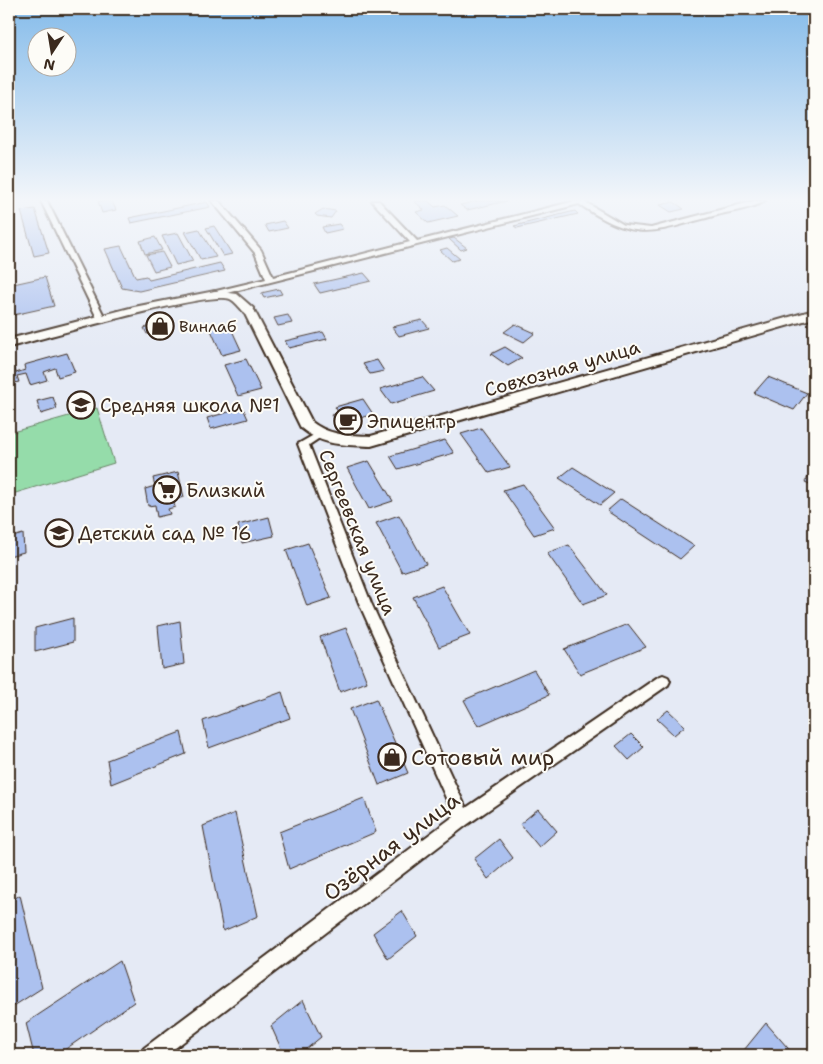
<svg xmlns="http://www.w3.org/2000/svg" width="823" height="1064" font-family="'Shantell Sans',sans-serif">
	<rect width="100%" height="100%" fill="#e5eaf5"/>
	<filter id="ink" filterUnits="userSpaceOnUse"><feTurbulence type="fractalNoise" baseFrequency=".02" numOctaves="2"/><feDisplacementMap in="SourceGraphic" scale="10" xChannelSelector="R" yChannelSelector="G"/><feConvolveMatrix kernelMatrix="1 2 1 2 8 2 1 2 1" color-interpolation-filters="sRGB"/></filter>
	<g filter="url(#ink)">
		<path fill="#95dcaa" stroke="#688364" d="M97,408L114,463L9,495V433Z"/>
		<path fill="#acc1ef" stroke="#3b2a1e" d="M98,201H112L116,210L102,213Z
			M414,201H428L435,207L445,205L458,216L428,223L416,212L424,210Z
			M478,201H507L467,210L460,205Z
			M207,202L210,207L131,223L129,218Z
			M674,202L684,209L671,212L660,205Z
			M35,209L49,253L34,256L21,211Z
			M323,209L336,211L331,218L317,216L315,214Z
			M575,211L578,214L517,228L514,226Z
			M283,221L288,228L269,232L265,225Z
			M339,224L343,229L325,233L322,227Z
			M214,226L232,254L223,256L206,228Z
			M199,229L216,257L201,260L185,232Z
			M178,233L193,261L176,265L162,236Z
			M155,237L162,250L145,254L140,241Z
			M454,238L467,248L461,250L449,239Z
			M121,246L136,278L146,276L149,280L220,263L225,271L139,291L122,288L105,249Z
			M447,248L460,259L452,261L440,250Z
			M162,252L170,267L154,271L146,255Z
			M364,273L371,281L320,293L314,284Z
			M45,277L54,306L9,316V285Z
			M279,289L282,294L264,298L261,293Z
			M288,315L292,323L278,326L274,318Z
			M422,320L429,328L399,336L392,327Z
			M166,322L170,328L147,334L144,328Z
			M229,324L241,350L222,355L210,328Z
			M515,324L535,333L524,342L504,332Z
			M323,332L327,339L289,348L285,341Z
			M505,347L522,358L508,366L491,354Z
			M67,353L75,372L58,377L55,368L44,372L47,380L30,385L26,374L17,376L19,382L9,384V370L15,368L16,373L25,370L24,365Z
			M246,359L261,390L238,396L224,365Z
			M377,360L384,371L370,374L363,364Z
			M422,377L434,391L391,404L380,389Z
			M768,377L807,393L794,410L754,393Z
			M53,397L57,409L41,414L37,401Z
			M363,399L373,414L344,423L335,421L331,415L339,413L335,407Z
			M243,408L248,419L211,429L207,418Z
			M481,428L510,467L489,473L461,434Z
			M445,440L454,453L398,469L390,456Z
			M369,461L393,501L369,509L347,468Z
			M573,467L614,493L600,505L559,478Z
			M814,467V486L805,482Z
			M178,472L184,497L173,500L175,507L168,509L170,514L157,517L155,505L148,506L145,489L155,486L153,478Z
			M523,484L555,528L534,535L503,490Z
			M621,499L694,546L680,559L607,511Z
			M399,515L426,564L402,572L376,523Z
			M269,517L274,536L242,543L238,525Z
			M23,534L24,552L9,556V538Z
			M308,543L331,598L307,606L286,550Z
			M569,545L607,595L583,604L547,553Z
			M442,586L470,635L439,647L413,597Z
			M73,618V642L35,652V628Z
			M180,621L184,664L162,669L158,626Z
			M628,624L646,647L580,674L564,649Z
			M346,628L367,682L340,692L320,637Z
			M534,670L549,695L478,726L464,700Z
			M282,692L290,718L209,748L203,721Z
			M376,699L408,773L379,785L350,709Z
			M668,710L685,726L674,735L657,719Z
			M181,732L186,754L111,784L107,760Z
			M631,734L644,747L629,760L616,746Z
			M364,798L376,832L289,869L279,832Z
			M538,809L557,831L539,847L520,824Z
			M235,813L258,916L223,931L203,826Z
			M499,839L513,858L488,879L474,859Z
			M20,895L42,988L9,1009V902Z
			M402,911L417,936L388,959L373,933Z
			M120,961L134,1002L57,1055H34L26,1023Z
			M303,1000L321,1037L299,1055H284L271,1026Z
			M766,1023L794,1055H740Z"/>
		<g fill="none" stroke-linecap="round" stroke-linejoin="round">
			<g stroke="#3b2a1e" stroke-width="4">
				<path id="street" d="M41,201H47L105,318L104,320L97,318Z
					M212,201H219L261,250L273,277L410,242L372,201H379L417,241L575,201H586L585,202L624,225L651,228L754,201H765C752,209 732,211 717,215C652,232 639,244 579,204L215,296L211,294L212,292L266,279L255,253Z
					M319,432L322,433L324,435L309,445L371,603L466,808L658,677L663,675L668,677L670,681L668,685L468,824L166,1055H142L144,1048L454,816L359,603L298,444Z"/>
			</g>
			<g stroke="#3b2a1e" stroke-width="4">
				<path id="secondary" d="M215,291L237,294L253,308L312,422C330,436 348,435 371,436L814,310V318L371,446C344,445 323,446 301,428L244,312C240,308 235,301 230,299C208,290 43,339 9,347V339L134,307Z"/>
			</g>
			<use href="#street" fill="#fdfcf7" fill-rule="evenodd"/>
			<use href="#secondary" fill="#fdfcf7" fill-rule="evenodd"/>
		</g>
	</g>
	<linearGradient id="sky" x2="0" y2="1"><stop stop-color="#84bbea"/><stop offset="0.57" stop-color="#f3f6fa"/><stop offset="1" stop-color="#f3f6fa" stop-opacity="0"/></linearGradient>
	<rect width="823" height="350" fill="url(#sky)"/>
	<defs>
		<g id="shop-ring" transform="scale(1.4375)"><circle r="9.5" fill="#fdfcf7" stroke="#3b2a1e" stroke-width="1.5"/><path d="M-5-2.5h2.3a2.7 3.5 0 0 1 5.4 0H5L5.5 6h-11ZM-1.5-2.5h3a1.5 2.3 0 0 0-3 0Z" fill="#3b2a1e"/></g>
		<g id="school-ring" transform="scale(1.4375)"><circle r="9.5" fill="#fdfcf7" stroke="#3b2a1e" stroke-width="1.5"/><path d="M0-5L7-2L0 1L-7-2ZM-4 1L0 2.5L4 1V4Q0 6-4 4Z" fill="#3b2a1e"/></g>
		<g id="cafe-ring" transform="scale(1.4375)"><circle r="9.5" fill="#fdfcf7" stroke="#3b2a1e" stroke-width="1.5"/><path d="M-5.5-4.5H6V0H3Q3 3.5 0 3.5H-2.5Q-5.5 3.5-5.5 0ZM3-3.2v2h1.7v-2ZM-6 4.5H4V6H-6Z" fill="#3b2a1e"/></g>
		<g id="supermarket-ring" transform="scale(1.4375)"><circle r="9.5" fill="#fdfcf7" stroke="#3b2a1e" stroke-width="1.5"/><path d="M-6-5.5h2.5l.6 2H6L4.5 2H-2.5L-4.4-4H-6ZM-1.5 3.2a1.3 1.3 0 1 0 .1 0ZM3 3.2a1.3 1.3 0 1 0 .1 0Z" fill="#3b2a1e"/></g>
	</defs>
	<g fill-rule="evenodd">
		<use href="#shop-ring" x="160" y="326"/>
		<use href="#school-ring" x="81" y="405"/>
		<use href="#cafe-ring" x="348" y="421"/>
		<use href="#supermarket-ring" x="167" y="490"/>
		<use href="#school-ring" x="59" y="533"/>
		<use href="#shop-ring" x="392" y="757"/>
	</g>
	<g text-anchor="middle" stroke-width="4" stroke-linejoin="round" paint-order="stroke">
		<g font-size="16" fill="#3b2a1e" stroke="#fdfcf7" text-anchor="start">
			<text x="179" y="332">Винлаб</text>
		</g>
		<g font-size="19" fill="#3b2a1e" stroke="#fdfcf7">
			<text transform="translate(562 368) rotate(-16)" y="7">Совхозная улица</text>
			<text transform="translate(358 532) rotate(68)" y="7">Сергеевская улица</text>
		</g>
		<g font-size="19" fill="#3b2a1e" stroke="#fdfcf7" text-anchor="start">
			<text x="100" y="412">Средняя школа №1</text>
			<text x="367" y="428">Эпицентр</text>
			<text x="186" y="497">Близкий</text>
			<text x="78" y="540">Детский сад № 16</text>
		</g>
		<g font-size="22" fill="#3b2a1e" stroke="#fdfcf7" text-anchor="start">
			<text x="411" y="765">Сотовый мир</text>
		</g>
		<g font-size="22" fill="#3b2a1e" stroke="#fdfcf7">
			<text transform="translate(391 846) rotate(-37)" y="8">Озёрная улица</text>
		</g>
	</g>
	<rect width="823" height="1064" fill="none" stroke="#fdfcf7" stroke-width="30"/>
	<rect x="15" y="15" width="793" height="1034" fill="none" stroke="#3b2a1e" stroke-width="2" filter="url(#ink)"/>
	<g transform="translate(52 52) rotate(192)"><circle r="24" fill="#fdfcf7" stroke="#afa8a0"/>
	<path d="M0-4L9 19L0 12L-9 19Z" fill="#3b2a1e"/>
	<text y="-8" font-size="14" font-weight="bold" text-anchor="middle" fill="#3b2a1e">N</text>
	</g>
</svg>
